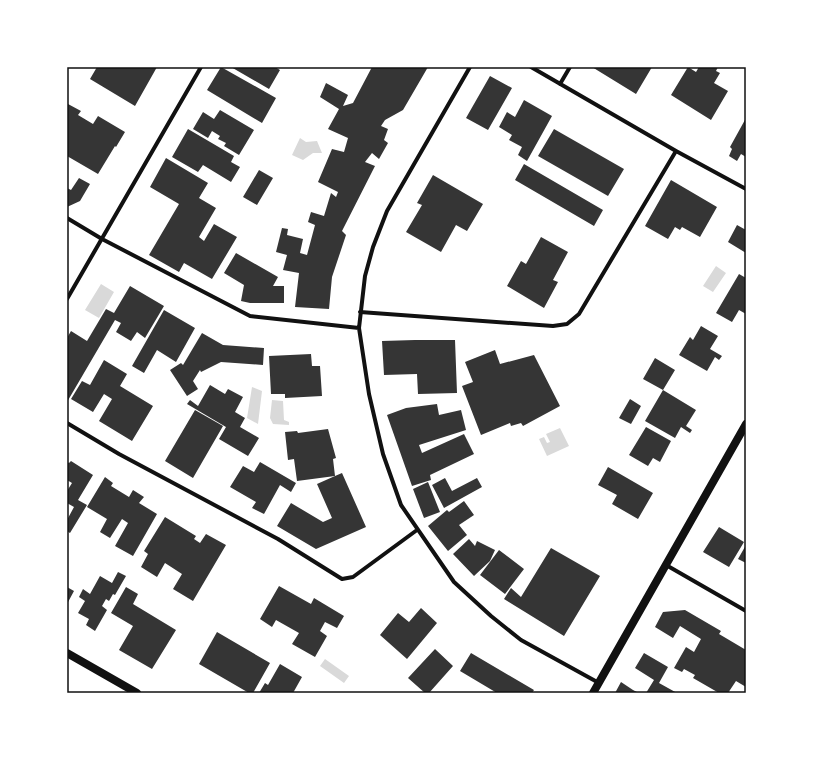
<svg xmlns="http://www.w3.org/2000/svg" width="813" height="760" font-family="'Crimson Pro',serif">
	<rect width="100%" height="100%" fill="#fff"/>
	<path fill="#d9d9d9" d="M300,138L306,142L317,141L322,153H313L303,160L292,155Z
		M716,266L726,273L713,292L703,286Z
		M101,284L114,292L99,318L85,310Z
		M252,387L262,391L258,424L247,418Z
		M272,400L283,401L284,420L289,422V425L273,424L270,418Z
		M560,428L569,446L547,456L539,439L544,437L547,443L550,442L546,434Z
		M325,659L349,676L344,683L320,666Z"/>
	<path fill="#353535" d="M97,67H157L135,106L90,79Z
		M221,67L276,98L262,123L207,90Z
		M231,67H275L280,70L269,89Z
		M372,67H428L403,110L385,120L381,126L388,129L384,140L388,143L379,159L372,153L365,162L375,166L342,231L346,235L332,277L329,309L295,307L299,273L283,270L287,255L276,252L282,228L288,229L287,235L303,239L300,253L307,255L315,225L308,222L311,212L324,216L331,193L336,197L338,192L318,182L332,149L344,152L348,138L328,129L339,109L320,97L326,83L348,95L343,106L353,103Z
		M592,67H652L636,94Z
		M688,67L696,72L699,67H718L716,71L720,73L714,83L728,91L711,120L671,95Z
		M490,76L512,88L488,130L466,118Z
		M524,100L552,116L527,161L518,155L522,147L509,140L512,135L499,127L507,112L515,117Z
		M68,104L81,111L78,115L93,124L98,116L125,132L116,147L115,146L98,174L67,156Z
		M220,110L254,130L239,155L224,146L226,143L218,139L220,136L212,131L208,138L193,129L203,112L214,119Z
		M746,118V157L741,154L737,161L729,156L732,149L730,147Z
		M188,129L234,156L231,162L240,167L231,182L203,165L198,172L172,157Z
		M554,129L624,169L608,196L538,156Z
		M166,158L208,183L199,198L216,208L199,237L204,241L214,224L237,237L212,279L184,263L179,272L149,255L179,204L150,187Z
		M524,164L603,210L594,226L515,180Z
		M259,170L273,178L257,205L243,197Z
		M433,175L483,204L467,231L456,225L441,252L406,232L422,205L417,203Z
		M79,178L90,184L80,201L67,207V188L71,190Z
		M671,180L717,207L700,237L682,227L680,230L675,227L668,239L645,226Z
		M737,225L746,230V253L728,242Z
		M541,237L568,252L553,280L558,282L544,308L507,286L521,261L526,264Z
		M236,253L278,277L273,286H284V303H250L241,301L244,285L224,273Z
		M739,274L746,278V314L739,310L732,322L716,313Z
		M130,286L164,306L145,338L137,332L131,341L116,332L121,323L115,320L67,402V338L71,331L87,341L106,309L114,313Z
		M164,310L195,328L176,362L157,350L144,373L132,366Z
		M701,326L718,336L710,349L722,356L719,360L715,357L707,371L679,355L690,337L693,340Z
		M202,333L223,345L264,348L263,365L221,362L201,372L200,370L193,381L198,389L187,396L170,370L181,363L183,365Z
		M415,340H455L457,393L418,394L417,374L384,375L382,341Z
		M495,350L500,364L534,355L560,406L523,426L521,423L511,426L510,423L481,435L462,386L473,382L465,362Z
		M311,354L312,366H320L322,396L285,398V394H271L269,356Z
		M655,358L675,370L663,390L643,379Z
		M104,360L127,374L120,386L153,406L132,441L99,421L112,399L104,394L93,412L71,399L82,381L90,385Z
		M210,385L225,394L228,389L243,397L235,412L245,418L240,427L259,438L248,456L219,439L226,427L187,404L190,400L198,406Z
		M663,390L696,410L686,426L692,430L690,433L681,427L675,438L645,421Z
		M630,399L641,406L631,424L619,418Z
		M437,404L439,415L461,410L466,430L419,445L422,453L464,434L474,454L430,475L431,480L412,486L387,415L406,408Z
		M195,410L223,426L193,478L165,461Z
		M646,427L671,441L660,462L653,458L648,466L629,455Z
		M328,429L336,458L333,459L335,476L342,473L366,527L316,549L277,526L291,503L323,522L332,518L317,484L335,476L297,481L294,459L288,460L285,432L297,431L298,433Z
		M71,461L93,475L78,500L87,505L70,533L67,531V520L74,507L67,503V491L72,483L67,480V462L69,463Z
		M260,462L296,483L291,492L280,485L264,514L252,508L256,502L230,487L243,466L254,472Z
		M608,467L653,493L638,519L612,504L617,495L598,485Z
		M105,477L113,483L111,486L129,497L133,490L144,497L139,503L157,514L133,556L115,546L128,523L122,519L110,538L100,532L107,519L87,507Z
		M445,478L452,491L477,478L482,487L444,508L432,485Z
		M428,482L440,512L424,518L413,489Z
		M464,501L474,515L459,525L467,535L448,551L428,526L447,510L449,512Z
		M165,517L196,536L194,539L200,543L206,534L226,545L193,601L173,589L182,574L165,563L157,577L141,567L148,554L144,551Z
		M719,527L744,542L729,567L703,552Z
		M469,539L475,546L477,541L495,550L490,561L474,576L453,554Z
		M746,545V563L738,559Z
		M551,548L600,576L564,636L504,599L511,588L521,597Z
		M499,550L524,569L505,594L480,575Z
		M118,572L126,576L115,595L113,594L109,601L106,599L102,606L107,610L95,631L86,625L89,619L78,613L85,601L79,597L83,589L90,594L100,576L112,583Z
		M279,586L311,604L314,598L344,616L337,628L325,622L320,631L327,636L315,657L292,644L299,633L276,620L272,627L260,619Z
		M67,587L74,591L67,604Z
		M126,587L138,594L133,604L176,630L152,669L119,650L133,626L111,613Z
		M421,608L437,623L407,659L380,635L398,613L409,622Z
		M685,610L721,631L719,634L746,650V687L736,681L728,693H719L693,678L695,675L684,669L682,672L674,668L686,647L694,652L701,639L680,626L673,638L655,627L663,612Z
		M217,632L270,663L253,693H249L199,664Z
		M435,649L453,666L429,693H425L408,678Z
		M471,653L534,690L532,693H497L460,671Z
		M644,653L668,667L659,683L677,693H646L654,680L635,668Z
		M280,664L302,677L293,693H259L265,683L268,685Z
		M621,682L633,690L639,693H615Z"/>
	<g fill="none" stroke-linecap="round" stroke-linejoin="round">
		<path stroke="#111" stroke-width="4" d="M470,67L387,211L373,247L365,276L359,328L369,394L383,454L401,505L454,582L491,616L521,640L599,683
			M531,67L676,151L746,189
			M560,84L570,67
			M67,218L102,239L250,316L359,328
			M67,299L201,67
			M360,312L553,326L567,324L579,314L676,151
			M67,423L119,454L278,539L342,579L353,577L417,530
			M666,565L746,611"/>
		<path stroke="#111" stroke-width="8" d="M67,653L137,693
			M593,693L746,424"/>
	</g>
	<rect width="813" height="760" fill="none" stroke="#ffffff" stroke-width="136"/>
	<rect x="68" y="68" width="677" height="624" fill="none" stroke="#111" stroke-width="1.5"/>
</svg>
